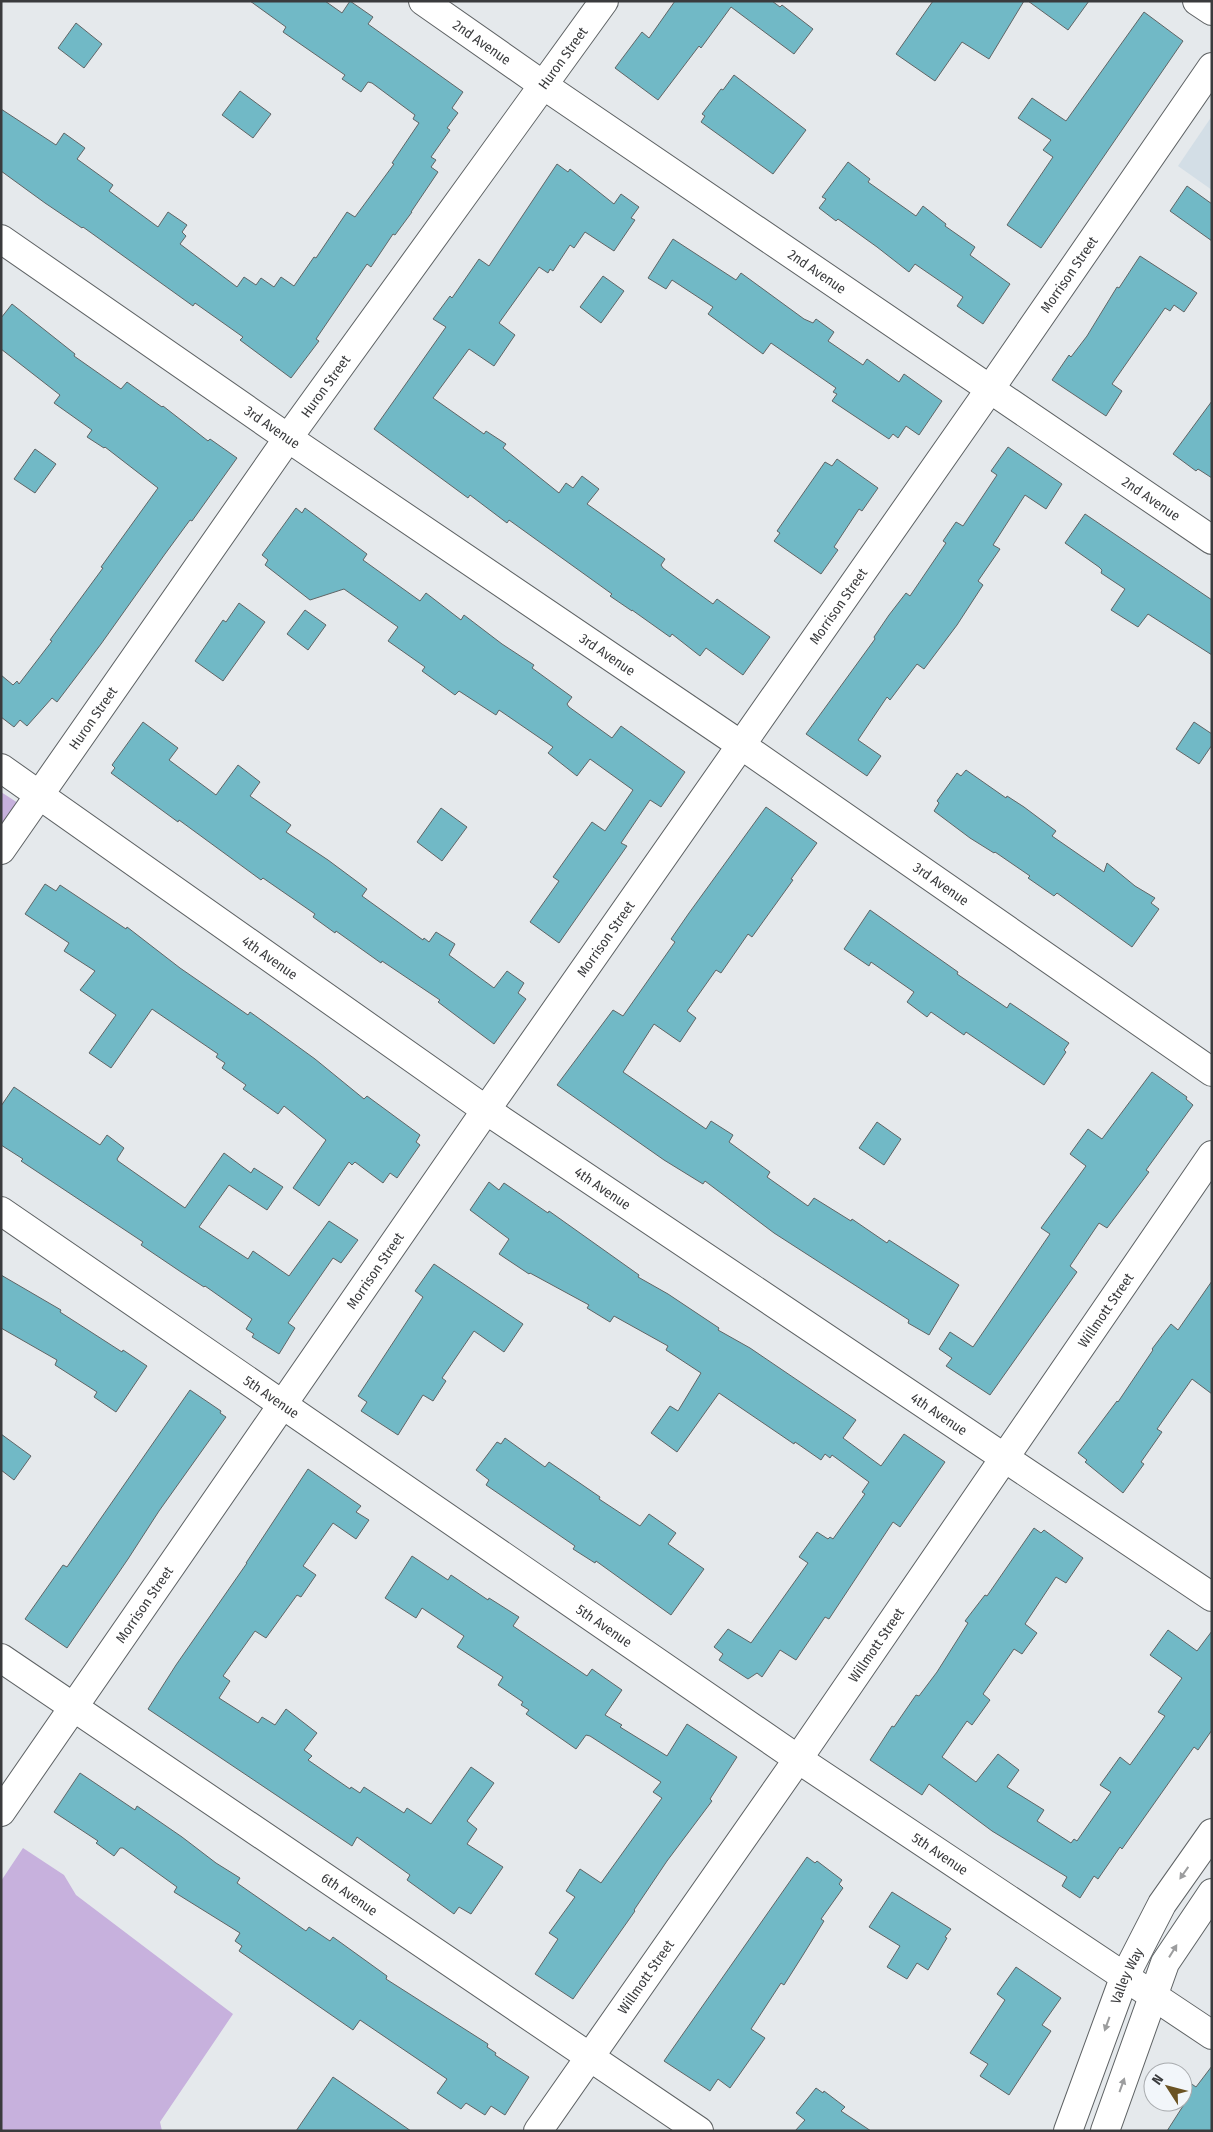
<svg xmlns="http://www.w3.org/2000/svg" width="1213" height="2132" font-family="'Fira Sans Condensed',sans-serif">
	<rect width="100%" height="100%" fill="#e5e9ec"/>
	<path fill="#d3dee6" d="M1212,116V190L1178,166Z"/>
	<path fill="#c7b1dd" d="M1,792L18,803L1,827Z
		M23,1848L64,1875L76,1895L233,2014L160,2122L162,2131H1V1881Z"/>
	<path fill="#71b9c6" stroke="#606566" d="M250,1H325L342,13L350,1L373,17L368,24L463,92L452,108L458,113L447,128L450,130L431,157L436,160L431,167L438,172L411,212H412L395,235L393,234L371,267L367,264L316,339L319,341L291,378L240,340L243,337L195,303L193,306L83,227L82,228L45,203L1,171V109L56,145L64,133L85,148L77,159L113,185L109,191L158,227L168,212L187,225L182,232L186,236L180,244L237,287L244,277L256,285L261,278L274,287L281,277L294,286L314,257L316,258L347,212L355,217L394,164L392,163L419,123L413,119L415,115L372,83L368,82L361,92L342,79L345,75L283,32L286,27Z
		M675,1H772L780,7L782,5L813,29L794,54L731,7L701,48L699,46L658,100L615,68L642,32L649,38Z
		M933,1H1024L989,59L962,42L935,81L896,54Z
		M1028,1H1089L1068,30Z
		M1144,12L1183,41L1041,248L1007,225L1053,157L1043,150L1051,140L1018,118L1032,98L1066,121Z
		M76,23L102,44L84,68L58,48Z
		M734,75L806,130L773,174L701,122L705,116L702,114L721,89L723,90Z
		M240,91L271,114L253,138L222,115Z
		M848,162L870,179L868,182L916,216L923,206L946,224L945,226L975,247L970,255L1010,284L983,324L957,306L963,297L915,264L909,272L877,247L838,219L836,221L819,208L826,199L822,197Z
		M557,164L568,172L570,169L614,204L621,194L639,207L631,218L635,220L614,251L585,232L574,248L570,245L553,271L550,269L548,273L539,267L499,323L515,335L494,366L469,349L433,398L484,434L486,431L506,444L503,448L559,493L566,483L573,488L582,476L599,489L587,504L665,559L661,565L663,568L713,604L717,599L770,637L743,675L706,648L700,656L672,634L670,637L632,610V611L610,596L612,594L509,520L507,523L470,495L468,498L374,429L446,327L433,319L450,296L452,298L479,259L489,266Z
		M1187,186L1212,204V241L1170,211Z
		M673,239L736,280L741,273L804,319L813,323L816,319L834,332L828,341L863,365L867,359L899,382L904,374L942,401L919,435L906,426L898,438L893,434L889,439L832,401L837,394L833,392L836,388L771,343L763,354L708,314L713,307L672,280L666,289L648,278Z
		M1140,256L1197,293L1184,312L1174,305L1170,311L1165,308L1112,384L1122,391L1106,416L1052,380L1069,355L1071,357L1087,336L1117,287L1119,288Z
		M603,276L624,291L601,323L580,307Z
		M12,304L75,354L74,356L121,389L127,382L162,407L163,406L208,441L210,439L237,458L192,521L190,520L165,554L101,644L57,702L52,698L27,726L20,720L14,727L1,717V675L13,685L17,681L19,684L52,641L50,640L103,568L101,567L158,488L105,447L104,448L87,437L92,430L54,403L60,395L1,349V318Z
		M1212,401V478L1198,469L1196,471L1173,454Z
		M1008,447L1062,484L1046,509L1025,495L993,545L1000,549L978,581L983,585L957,625L924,669L917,664L890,700L887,697L858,740L881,756L867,776L806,734L875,639L874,637L889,615L906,593L910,596L946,543L943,541L956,522L963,526L997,475L991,471Z
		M35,449L56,464L35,493L14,479Z
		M837,459L878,488L862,511L859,509L834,547L838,550L821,574L774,541L780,533L777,531L825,462L832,466Z
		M296,508L302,513L305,508L367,554L363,560L420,601L426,593L461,620L464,615L502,644L534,665L532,668L572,697L567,704L569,707L612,738L621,726L685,772L661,807L650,800L621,843L627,846L559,943L530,922L559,881L553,877L592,822L605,831L633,790L590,759L577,776L548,753L553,747L499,710L496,715L459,691L455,695L422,671L425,667L388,641L398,627L344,589L310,600L265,565L268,560L262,555Z
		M1085,514L1212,600V655L1148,614L1138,627L1111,610L1125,589L1101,573L1102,570L1099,567L1065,543Z
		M239,603L265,622L223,681L195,661L223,620L226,622Z
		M305,610L326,625L308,650L287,634Z
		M143,722L178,748L169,760L216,795L238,765L260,782L250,796L291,825L286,832L328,860L367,889L362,896L423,940L424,938L429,942L436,932L455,944L449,955L494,988L507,971L524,983L518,993L526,999L494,1044L438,1002L440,1000L382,961L381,963L336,931L335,933L313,917L315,914L263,878L261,880L179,820L178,822L111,773L115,768L112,765Z
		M1194,722L1212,734V745L1199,764L1176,749Z
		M966,770L1006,798L1007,796L1024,807L1056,831L1052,836L1104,872L1107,863L1135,886L1155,898L1151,903L1159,909L1132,947L1057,893L1054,896L1028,878L1030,876L995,852L994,853L970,838L934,811L939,803L937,801L957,773L961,776Z
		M766,807L817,843L791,879L793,880L752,937L748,934L721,973L716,970L687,1011L696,1018L680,1042L654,1024L623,1072L706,1129L711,1121L733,1135L729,1142L770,1172L767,1177L808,1206L814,1198L851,1221L852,1219L887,1243L889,1240L959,1285L929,1335L908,1323L909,1320L774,1233L705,1181L703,1184L664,1160L557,1085L613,1010L623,1016L675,942L671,939L689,913Z
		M441,808L467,827L442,861L417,842Z
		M45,884L56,891L60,885L126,929L127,927L180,968L248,1015L250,1012L282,1035L315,1059L364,1099L367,1096L420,1135L416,1142L420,1145L397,1178L390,1173L383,1183L355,1162L352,1165L349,1162L319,1206L293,1188L326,1140L284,1106L278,1114L243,1089L246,1085L222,1068L225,1063L216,1057L218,1054L152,1009L111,1068L89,1053L116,1015L80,990L95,971L64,951L69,943L25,914Z
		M870,910L958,972L957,974L1007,1008L1010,1003L1069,1043L1064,1050L1066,1052L1044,1085L966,1032L964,1035L931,1012L927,1017L907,1002L914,992L871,962L869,966L844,949Z
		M1152,1072L1187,1097L1186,1099L1193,1105L1146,1170L1149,1172L1107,1228L1099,1223L1070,1266L1077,1272L990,1395L946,1366L952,1358L939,1349L950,1332L973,1347L1050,1234L1041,1228L1086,1166L1070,1154L1088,1129L1102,1139Z
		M14,1087L100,1145L107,1135L124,1148L117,1159L118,1161L185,1208L224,1153L251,1173L254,1168L283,1187L267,1210L229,1185L199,1227L248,1259L253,1251L289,1276L329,1221L358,1240L341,1263L333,1258L288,1323L295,1328L279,1354L252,1337L254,1334L246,1329L252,1319L205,1286L204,1287L181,1272L141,1245L143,1242L21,1161L23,1159L1,1145V1106Z
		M877,1122L901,1139L884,1165L859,1148Z
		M489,1182L499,1190L504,1183L548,1213L549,1211L639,1275L638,1277L668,1294L719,1328L718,1330L750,1348L856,1420L843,1438L881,1466L904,1434L945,1462L900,1527L893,1522L829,1619L825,1617L796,1660L780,1650L762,1677L757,1673L748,1679L719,1660L723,1654L714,1647L728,1629L751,1643L808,1563L799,1557L817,1532L828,1539L830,1537L833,1539L865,1494L862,1492L869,1482L832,1455L830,1458L825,1454L821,1460L795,1442L794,1444L719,1393L677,1452L651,1433L670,1406L678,1411L701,1373L666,1350L668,1346L614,1316L610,1322L587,1308L589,1305L530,1273L529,1274L499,1254L509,1239L470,1210Z
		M434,1264L523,1324L504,1352L474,1331L442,1378L446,1381L433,1401L423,1395L398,1435L361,1411L367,1402L358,1396L423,1297L415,1291Z
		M1,1275L61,1310L60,1312L122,1352L123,1350L147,1366L116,1412L94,1397L97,1392L55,1365L57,1360L1,1328Z
		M1212,1281V1394L1192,1379L1157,1429L1162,1432L1141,1462L1144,1464L1123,1493L1085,1462L1087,1460L1078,1453L1117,1401L1118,1402L1153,1350L1152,1349L1171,1324L1178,1330Z
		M190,1390L221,1411L220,1413L226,1417L159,1511L128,1559L67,1648L25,1619L63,1565L67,1567Z
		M1,1434L31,1456L14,1480L1,1470Z
		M505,1438L545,1467L549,1462L584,1486L600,1497L599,1499L640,1526L649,1514L676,1533L668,1544L704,1569L671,1615L596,1561L595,1563L573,1549L575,1546L486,1485L489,1480L476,1470L497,1442L501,1444Z
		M308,1469L361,1506L356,1512L369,1520L356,1539L333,1523L303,1566L316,1575L301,1597L297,1595L266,1638L255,1631L223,1676L230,1681L219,1698L258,1723L262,1717L275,1725L286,1709L317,1733L304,1750L312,1756L308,1760L350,1789L351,1787L360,1793L364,1787L404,1813L407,1808L431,1824L471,1767L494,1783L467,1821L477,1829L467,1844L503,1867L471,1914L459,1907L454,1914L407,1880L410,1875L357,1837L352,1846L148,1709L176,1665L247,1563H246Z
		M1034,1528L1041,1533L1044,1530L1083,1558L1066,1583L1056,1577L1025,1624L1037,1633L1022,1654L1014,1649L983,1694L990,1700L972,1725L967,1721L942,1757L976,1782L998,1754L1019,1770L1007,1787L1044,1810L1037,1821L1071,1843L1074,1839L1077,1841L1111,1792L1100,1785L1120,1757L1130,1765L1165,1716L1158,1712L1182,1678L1150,1655L1168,1630L1197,1651L1212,1631V1730L1198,1750L1194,1747L1122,1849L1120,1847L1098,1879L1094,1876L1080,1898L1062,1886L1067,1877L992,1831L929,1784L922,1795L870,1760L892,1726L894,1727L916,1695L919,1696L937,1672L968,1623L965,1621L985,1595L987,1596Z
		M412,1556L448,1580L451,1575L488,1600L489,1598L519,1617L513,1626L587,1676L592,1669L622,1690L605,1715L622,1725L620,1727L667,1756L687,1724L737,1757L710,1799L712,1801L667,1861L634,1910L635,1911L573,1999L535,1974L558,1939L549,1933L575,1897L566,1891L580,1869L601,1883L662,1798L653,1792L661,1782L590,1736L586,1735L576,1749L526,1714L529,1710L521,1705L523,1702L498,1685L503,1677L457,1647L464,1636L422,1608L416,1618L385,1598Z
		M80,1773L135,1810L137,1806L182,1837L216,1863L240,1878L237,1883L306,1931L309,1927L330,1941L333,1937L387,1976L386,1979L488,2044L487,2047L496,2053L495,2055L529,2077L505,2115L491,2106L485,2115L466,2103L461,2109L437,2093L447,2079L360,2020L353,2030L239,1951L242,1946L235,1941L240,1933L174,1892L177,1887L123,1848H120L114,1856L96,1843L98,1841L54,1812Z
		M807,1857L815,1863L817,1861L842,1880L839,1884L843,1888L821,1919L824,1921L803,1955L784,1985L781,1983L751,2029L765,2038L730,2088L718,2079L710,2091L664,2061Z
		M892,1892L951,1929L945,1937L947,1938L928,1970L917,1963L907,1979L887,1967L900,1946L869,1927Z
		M1016,1967L1061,1998L1042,2025L1051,2031L1009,2095L980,2076L988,2064L970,2053L1005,2000L997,1994Z
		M1212,2066V2131H1167L1183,2106V2078L1196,2087Z
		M333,2077L411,2131H296Z
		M816,2088L823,2093L824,2091L845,2107L841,2111L871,2131H795L805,2120L796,2113Z"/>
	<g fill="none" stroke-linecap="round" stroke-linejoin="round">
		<g stroke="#5e6264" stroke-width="30">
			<g id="minor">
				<path id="s1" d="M423,1L543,85L1212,540"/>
				<path d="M1197,1L1212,11"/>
				<path id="s2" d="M1,239L288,438L741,745L1212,1072"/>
				<path id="s3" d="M1,768L486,1110L1212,1597"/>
				<path id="s4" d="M1,850L288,438L604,1"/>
				<path id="s5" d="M1,1211L798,1759L1212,2035"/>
				<path id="s6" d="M1,1658L699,2131"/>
				<path id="s7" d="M1,1812L486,1110L990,389L1212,67"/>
				<path id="s8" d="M538,2131L798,1759L1212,1155"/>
				<path id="s9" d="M1068,2131L1124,1978L1162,1904L1212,1833"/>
				<path d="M1105,2131L1165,1963L1212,1893"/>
			</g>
		</g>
		<use href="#minor" stroke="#fff" stroke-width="28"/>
	</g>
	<defs><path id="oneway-solid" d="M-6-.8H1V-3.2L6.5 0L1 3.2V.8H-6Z" transform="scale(1.25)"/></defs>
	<g fill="#9c9d9e">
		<use href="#oneway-solid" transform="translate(1184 1873) rotate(125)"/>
		<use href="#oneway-solid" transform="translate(1173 1951) rotate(-58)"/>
		<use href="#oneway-solid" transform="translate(1107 2024) rotate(110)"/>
		<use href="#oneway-solid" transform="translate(1122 2085) rotate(-70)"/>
	</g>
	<g text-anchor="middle" stroke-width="4" stroke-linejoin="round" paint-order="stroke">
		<g font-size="14" fill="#3a3b3d" stroke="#f2f6fa">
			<text dy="5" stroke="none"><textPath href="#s1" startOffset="72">2nd Avenue</textPath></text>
			<text dy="5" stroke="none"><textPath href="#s4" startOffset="971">Huron Street</textPath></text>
			<text dy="5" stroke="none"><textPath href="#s1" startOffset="478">2nd Avenue</textPath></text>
			<text dy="5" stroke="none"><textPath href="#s7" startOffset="1872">Morrison Street</textPath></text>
			<text dy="5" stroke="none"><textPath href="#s4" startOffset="566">Huron Street</textPath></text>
			<text dy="5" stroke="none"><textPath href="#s2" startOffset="330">3rd Avenue</textPath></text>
			<text dy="5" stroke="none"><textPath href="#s1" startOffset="882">2nd Avenue</textPath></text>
			<text dy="5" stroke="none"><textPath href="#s7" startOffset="1468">Morrison Street</textPath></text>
			<text dy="5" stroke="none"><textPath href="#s2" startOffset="735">3rd Avenue</textPath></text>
			<text dy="5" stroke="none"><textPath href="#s4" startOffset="161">Huron Street</textPath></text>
			<text dy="5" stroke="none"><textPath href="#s2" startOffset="1140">3rd Avenue</textPath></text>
			<text dy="5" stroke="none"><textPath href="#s7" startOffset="1062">Morrison Street</textPath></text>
			<text dy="5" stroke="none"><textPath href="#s3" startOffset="329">4th Avenue</textPath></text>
			<text dy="5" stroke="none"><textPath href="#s3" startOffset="734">4th Avenue</textPath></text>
			<text dy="5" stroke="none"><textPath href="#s7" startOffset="658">Morrison Street</textPath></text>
			<text dy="5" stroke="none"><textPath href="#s8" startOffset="998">Willmott Street</textPath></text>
			<text dy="5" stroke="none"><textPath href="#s5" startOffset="328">5th Avenue</textPath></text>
			<text dy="5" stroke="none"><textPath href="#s3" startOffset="1139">4th Avenue</textPath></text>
			<text dy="5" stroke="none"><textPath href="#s7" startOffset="252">Morrison Street</textPath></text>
			<text dy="5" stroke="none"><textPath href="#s5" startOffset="732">5th Avenue</textPath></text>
			<text dy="5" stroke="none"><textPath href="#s8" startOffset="592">Willmott Street</textPath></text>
			<text dy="5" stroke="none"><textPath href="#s5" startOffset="1138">5th Avenue</textPath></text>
			<text dy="5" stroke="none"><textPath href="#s6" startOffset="421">6th Avenue</textPath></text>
			<text dy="5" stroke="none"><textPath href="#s9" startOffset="166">Valley Way</textPath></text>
			<text dy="5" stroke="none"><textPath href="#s8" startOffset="188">Willmott Street</textPath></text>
		</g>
	</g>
	<rect width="1213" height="2132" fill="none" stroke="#3a3b3d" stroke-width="5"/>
	<g transform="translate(1168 2087) rotate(306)"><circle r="24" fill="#f2f6fa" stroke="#a8abae"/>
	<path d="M0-4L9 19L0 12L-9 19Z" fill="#6b5323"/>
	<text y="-8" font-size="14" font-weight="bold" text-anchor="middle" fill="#3a3b3d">N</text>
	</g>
</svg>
